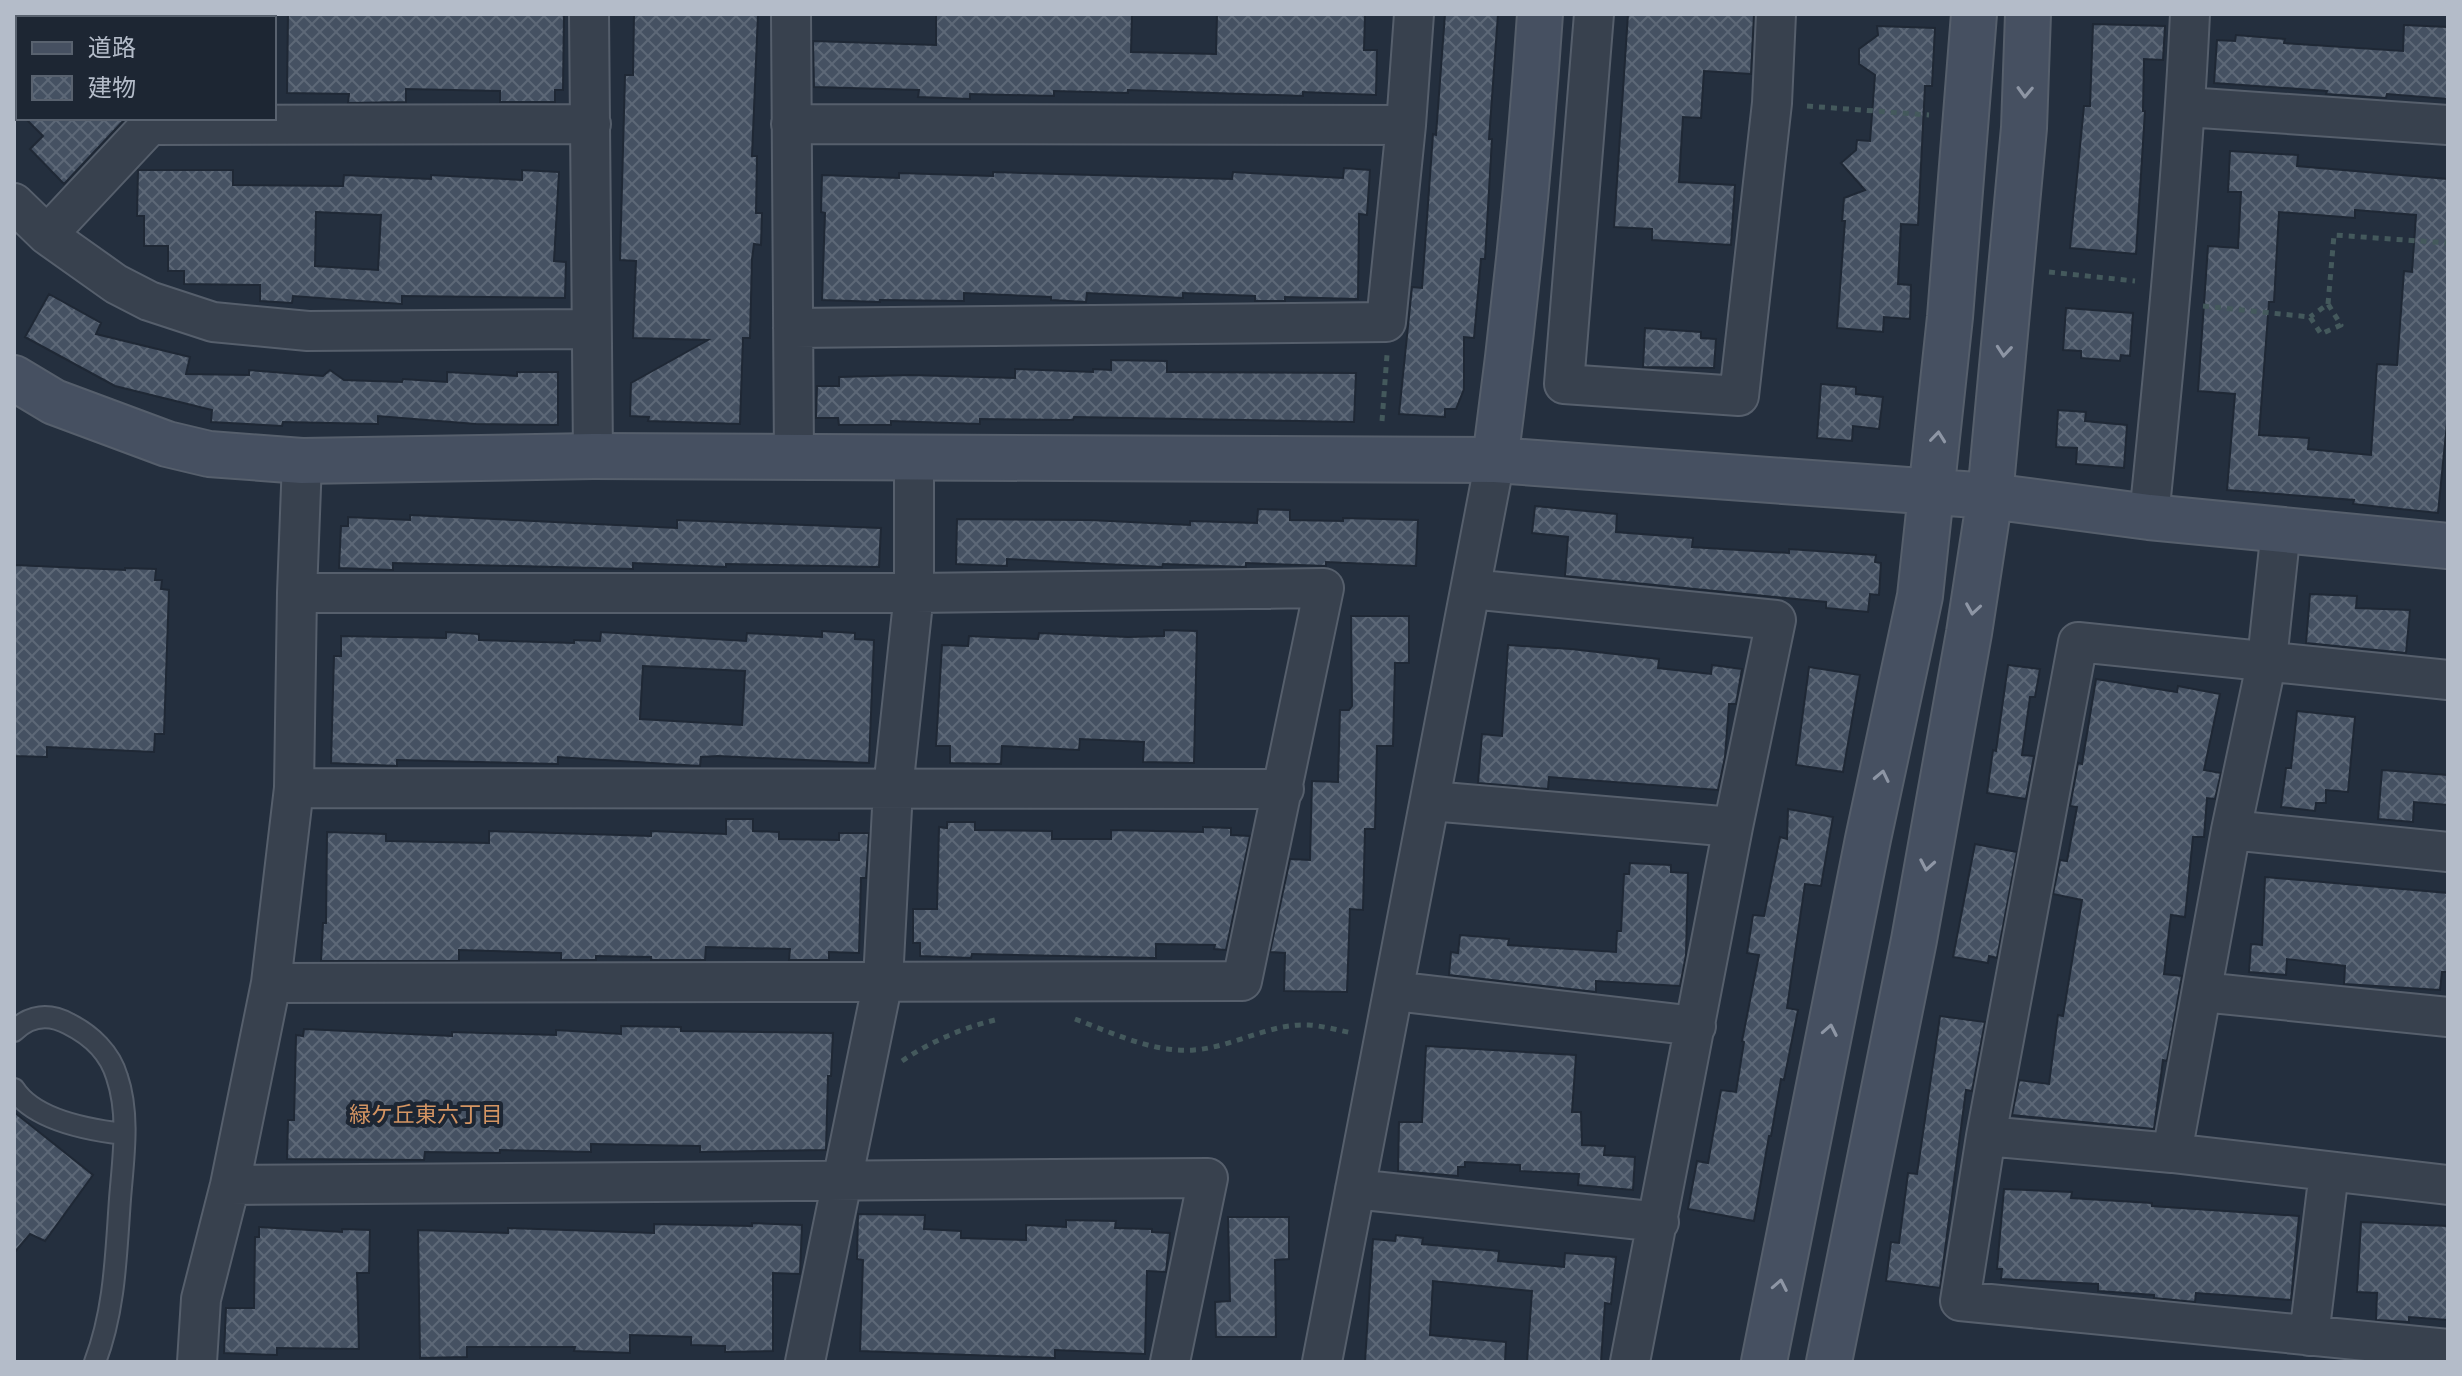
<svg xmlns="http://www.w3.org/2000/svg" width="2462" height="1376" font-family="'DM Sans','Noto Sans JP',sans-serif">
	<defs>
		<pattern id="building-cross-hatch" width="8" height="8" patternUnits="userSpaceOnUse" patternTransform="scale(2)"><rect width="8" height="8" fill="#455162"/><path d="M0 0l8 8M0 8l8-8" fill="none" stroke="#5d6877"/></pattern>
	</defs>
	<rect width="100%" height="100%" fill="#242f3e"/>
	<path fill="url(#building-cross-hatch)" stroke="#1f2835" stroke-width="2" fill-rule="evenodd" d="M288,14H564L563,90H555V102H500V91L406,89V102L348,103L349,94L287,93Z
		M634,14H758L752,156H757L756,213H762L761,245L754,244L752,259L750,338H743L740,424L648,421L649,417L630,416L631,383L708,340L633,338L636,261L620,260L625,75H633Z
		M936,14H1132L1131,52L1216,54L1217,14H1365L1364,50H1377L1376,95L1303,92V96L1128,90V93L1054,91V96L970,94V99L918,97L919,90L814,87L813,41L936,45Z
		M1445,14H1498L1489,139H1492L1485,259H1481L1474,338L1464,337V389L1456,409H1445V417L1399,414L1412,287L1422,288L1433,134L1436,135Z
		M1628,14H1754L1751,74L1704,71L1701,118L1683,117L1679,182L1735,185L1731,245L1652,240V229L1614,227Z
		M2093,24L2165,26L2163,60L2144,59L2143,111H2145L2136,254L2070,248L2084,106H2090Z
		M2404,25L2448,27V99L2387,94L2386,98L2326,94L2327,91L2214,83L2217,40L2235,41L2236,35L2285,39L2284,43L2403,51Z
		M1877,26L1935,28L1932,86H1925L1918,225L1901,224L1898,284L1911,285L1910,319L1884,317L1883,332L1837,328L1845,221H1842L1844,198L1865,190L1841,163L1856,150L1857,140L1870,141L1875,75L1859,64V49L1878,35Z
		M25,118H126L64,184L30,149L43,136Z
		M2230,151L2298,155L2297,166L2448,179V413L2438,513L2353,504L2354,500L2227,490L2235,394L2198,391L2208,246L2238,248L2241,192H2228ZM2355,210L2416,215L2412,272L2404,271L2397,365L2377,364L2371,455L2308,449L2309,438L2259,435L2269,302H2274L2279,212L2355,218Z
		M1344,168L1370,170L1367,215L1359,214L1358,299L1285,297V301H1255V296L1183,293V298L1087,293L1086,302L1051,300V297L964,293V301L880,300V302L822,300L825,213L821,212L822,175L899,178V173L993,176V172L1232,179L1233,172L1343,178Z
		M138,170H233V185L343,186L344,175L431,179V175L522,180V170L559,172L554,261L566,262L565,298L402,296V304L293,296L292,303L260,301V285L184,284V271H168V246H144V216H137ZM316,212L381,215L378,270L315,266Z
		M49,294L101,323L96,334L190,357L186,374L249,375V370L323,376L330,370L344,380L402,382L403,379L447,382V372L517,376V372H558V425L476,424L378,416V424L283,422L282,426L211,422L212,410L115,386L25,337Z
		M2066,308L2133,313L2130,356L2121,355L2120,361L2081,358V351L2063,350Z
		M1645,328L1701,332V338L1716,339L1714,368L1643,367Z
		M1111,360L1167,361V372L1356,373L1354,422L1074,417L1073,420L980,419V424L891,421V425H839L838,418H816L817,386H839V377L910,375L1015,378V369L1093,372V369L1111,370Z
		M1821,384L1856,387V394L1883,397L1879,429L1853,426L1852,441L1817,438Z
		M2058,410L2086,412L2085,421L2127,425L2124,468L2076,464L2077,448L2056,447Z
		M1535,506L1617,514L1616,532L1693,538L1692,547L1789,553V549L1876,555L1875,562L1881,563L1879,595L1870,594L1868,612L1826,608V602L1565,576L1568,537L1532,533Z
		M1258,509L1290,510V520L1343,521V518L1418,520L1416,566L1326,562V566L1246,563V567L1163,564L1162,567L1007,559V566L956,564L957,519L1090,520L1190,525V521L1257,523Z
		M410,515L677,528V520L881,528L879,567L726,564V567L633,563V569L393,563V570L339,568L341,526H348V517L410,520Z
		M14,565L125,570V568L156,569L155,580H162L161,589L169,590L164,734H155L154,752L47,747V757L14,756Z
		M2310,594L2357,596L2356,608L2410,610L2406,653L2306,643Z
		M1351,616H1409V663H1395L1393,746H1377L1375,829H1365L1363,910L1350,909L1347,992L1284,991L1285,953L1270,952L1290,859L1310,860L1312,781L1338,782L1340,710H1349L1352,706Z
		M1164,630L1197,631L1194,763L1143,762L1144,742L1080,739L1079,750L1002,746L1001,764L950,763V746H936L942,645L968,646L969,636L1038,639L1039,633L1128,637L1164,636Z
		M822,631L855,633V639L874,640L869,763L718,756L701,757L700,766L558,757V764L397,760V766L331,763L334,656H341V636L446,638V632L479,634V640L574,643V640L600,641L601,632L746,641L747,633L822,637ZM643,666L745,671L742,725L640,719Z
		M1508,645L1571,649L1659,659L1658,668L1711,674L1712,665L1742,669L1736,704H1729L1725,757L1718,790L1549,777L1548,789L1478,783L1482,734L1502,736Z
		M2008,665L2040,669L2035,697H2030L2022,755L2034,756L2026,799L1987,793L1993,750L1996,751Z
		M1809,667L1860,675L1843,772L1796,765Z
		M2096,679L2177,692L2178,686L2220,694L2204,770L2221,773L2215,799L2207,798L2204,837H2193L2185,917L2171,915L2164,974L2182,976L2167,1061L2163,1060L2154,1129L2012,1115L2019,1080L2049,1084L2058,1015L2063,1016L2082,900L2053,894L2060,860L2067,861L2077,807L2070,806L2078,763L2082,764Z
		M2297,711L2355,717L2348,792L2326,790V803H2316L2315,811L2281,807L2286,768H2291Z
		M2382,770L2448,775V805L2414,802L2413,822L2378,819Z
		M1788,809L1833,817L1821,886L1805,884L1787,1008L1798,1010L1784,1080L1781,1079L1771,1136H1769L1754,1221L1688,1209L1697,1161L1708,1163L1721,1090L1736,1092L1744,1042L1742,1041L1759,955L1747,953L1753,915L1764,916L1780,837L1787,839Z
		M726,819H753V831L779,832V839L839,840V833H869L866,878H861L859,953L829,952V960H789L790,949L706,947L705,960H651V957L596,956V960H561V953L459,950V961H321L323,923H326L327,832L386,834V841L489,843V831L651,836V831L726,834Z
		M947,822H975V830L1052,831V839H1111V830L1203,832V827L1231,828V835L1250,836L1226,950L1214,949L1215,945L1156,944V958L972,954L971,958L920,956V943H913V909H937L939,827L947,828Z
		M1975,844L2017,852L1997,958L1989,956L1988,963L1953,957Z
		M1630,863L1671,865V872L1688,873L1686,955L1680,986L1596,981V992L1449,975L1451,952L1458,953L1460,935L1509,939L1508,945L1616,952L1617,931H1621L1624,874H1629Z
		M2265,877L2448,893V972H2442L2440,990L2344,984L2345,966L2287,959L2286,975L2249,972L2251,944L2262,945Z
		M1940,1016L1985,1022L1972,1091L1966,1090L1940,1288L1886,1281L1891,1242L1899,1243L1908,1173L1917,1174Z
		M621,1026L681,1027V1031L833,1033L831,1076H828L826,1150L700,1152V1146L591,1144V1152L500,1150V1153L425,1152L424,1160L287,1159L288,1120H294L296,1035L303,1036L304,1029L452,1036V1032L556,1035V1030L621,1034Z
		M1426,1046L1576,1055L1572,1112H1581L1582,1145L1605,1146L1604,1155L1635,1157L1633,1190L1578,1185L1579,1174L1520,1171V1165L1465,1162V1167H1458V1176L1398,1171L1399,1122H1422Z
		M14,1112L93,1175L45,1241L30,1234L14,1253Z
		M2004,1189L2072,1192L2071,1198L2152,1203V1206L2299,1216L2291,1300L2196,1293L2195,1302L2154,1298V1295L2098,1291V1284L2001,1279L2002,1269H1997Z
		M858,1214L925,1215L924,1229L961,1231V1238L1026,1240V1225L1066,1227V1220L1116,1221L1115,1228L1152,1229V1232L1170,1233L1166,1272L1147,1271L1145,1354L1055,1350V1358L860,1351L863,1260L857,1259Z
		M1228,1217H1289V1259L1275,1260L1276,1337H1216L1215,1302L1230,1301Z
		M2361,1222L2448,1226V1320L2409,1317V1322L2376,1320L2377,1293L2357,1292Z
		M752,1223L802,1225L800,1274L773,1273V1351L725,1352V1346L691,1345V1337L630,1335V1353L574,1351L575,1347H467V1357L420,1358L418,1230L508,1233V1228L654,1233V1224L752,1226Z
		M259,1227L342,1232V1229L370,1230L369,1273H357L359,1349L277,1348V1355L224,1353L226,1308H254L255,1237H259Z
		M1396,1235L1423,1238L1422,1244L1499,1251L1498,1261L1564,1267L1565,1253L1616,1257L1611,1304L1605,1303L1601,1362H1527L1532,1291L1433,1281L1430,1335L1506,1342L1505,1362H1365L1373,1239L1395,1241Z"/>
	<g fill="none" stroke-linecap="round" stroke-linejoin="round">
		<g stroke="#565f6c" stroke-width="24">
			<path id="lane" d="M14,1031C30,1015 49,1013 69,1024C91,1035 110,1053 117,1077C130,1115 123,1160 120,1199C116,1254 115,1310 95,1362
				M14,1089C34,1120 89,1130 124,1134"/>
		</g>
		<g stroke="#565f6c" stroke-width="42">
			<path id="street" d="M589,14L593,456
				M791,14L794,458
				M1594,14L1564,384L1739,396L1772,103L1776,14
				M2186,107L2448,125
				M791,124L1406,125
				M14,203L47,235L116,284L149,301L213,322L308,331L591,329
				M47,235L150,125L591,124
				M793,328L1386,322L1406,125L1414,14
				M2149,517C2166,349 2182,182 2190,14
				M1471,589L1776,620L1733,827L1630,1362
				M2448,680L2078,642L1986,1136L1960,1301L2448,1349
				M294,788L1284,789
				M1431,801L1733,827
				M2231,830L2448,852
				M271,983L1242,981L1324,588L914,593H297
				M1394,991L1696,1026
				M2202,992L2448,1017
				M1986,1136L2172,1153L2448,1185
				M2172,1153L2231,830L2267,660L2281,529
				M230,1185L1208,1178L1170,1362
				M1355,1189L1659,1222
				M2309,1336L2329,1172
				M197,1362L201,1299L230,1185L271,983L294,788L297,593L302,461
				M805,1362L883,981L893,789L914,593V458
				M1322,1362L1495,460"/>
		</g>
		<g stroke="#565f6c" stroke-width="48">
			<path id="secondary" d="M14,378L54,402L167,444L209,454L302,461L593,456L1495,460L1990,496L2149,517L2448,546
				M1495,460C1515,311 1530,163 1540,14
				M1764,1362L1868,839L1920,596L1950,317L1974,14
				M1829,1362L1914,940L1969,633L1990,496L2024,128L2028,14"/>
		</g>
		<path stroke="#44595c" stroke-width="5" stroke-dasharray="6 6" stroke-linecap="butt" d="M1807,106L1929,115
			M2049,272L2135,281
			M2328,304L2334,235L2448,243
			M2203,306L2310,317L2321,334L2341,325L2328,304L2310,317
			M1382,421L1387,355
			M1075,1019C1113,1033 1153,1053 1194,1050C1233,1047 1270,1023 1309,1025C1323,1026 1338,1030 1352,1033
			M902,1061C930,1042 962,1028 995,1020"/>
		<use href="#lane" stroke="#38414e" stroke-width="20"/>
		<use href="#street" stroke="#38414e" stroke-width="38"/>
		<use href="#secondary" stroke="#465061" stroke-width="44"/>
	</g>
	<defs><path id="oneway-chevron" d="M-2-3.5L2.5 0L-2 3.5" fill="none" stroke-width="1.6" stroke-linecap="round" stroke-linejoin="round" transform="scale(2)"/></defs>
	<g stroke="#8e96a5">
		<use href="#oneway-chevron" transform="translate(2025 92) rotate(92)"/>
		<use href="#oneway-chevron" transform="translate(2004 351) rotate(95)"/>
		<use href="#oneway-chevron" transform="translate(1938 437) rotate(-84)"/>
		<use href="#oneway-chevron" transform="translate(1973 609) rotate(99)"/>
		<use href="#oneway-chevron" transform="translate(1882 776) rotate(-78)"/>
		<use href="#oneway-chevron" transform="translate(1927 865) rotate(100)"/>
		<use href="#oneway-chevron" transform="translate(1830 1030) rotate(-79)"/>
		<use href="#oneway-chevron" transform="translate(1780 1285) rotate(-79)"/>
	</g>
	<g text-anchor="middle" stroke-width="8" stroke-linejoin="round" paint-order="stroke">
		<g font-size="22" fill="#d59563" stroke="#1d2633">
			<text x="426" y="1122">緑ケ丘東六丁目</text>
		</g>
	</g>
	<rect width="2462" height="1376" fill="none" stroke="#b4bcc9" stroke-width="32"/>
	<rect x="16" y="16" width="260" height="104" fill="#1d2633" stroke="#59626f" stroke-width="2"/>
	<rect x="32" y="42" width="40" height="12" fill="#465061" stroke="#59626f" stroke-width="2"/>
	<text x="88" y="56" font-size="24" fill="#b4bcc9">道路</text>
	<rect x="32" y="76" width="40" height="24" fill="url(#building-cross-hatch)" stroke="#59626f" stroke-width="2"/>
	<text x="88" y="96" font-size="24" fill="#b4bcc9">建物</text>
</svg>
